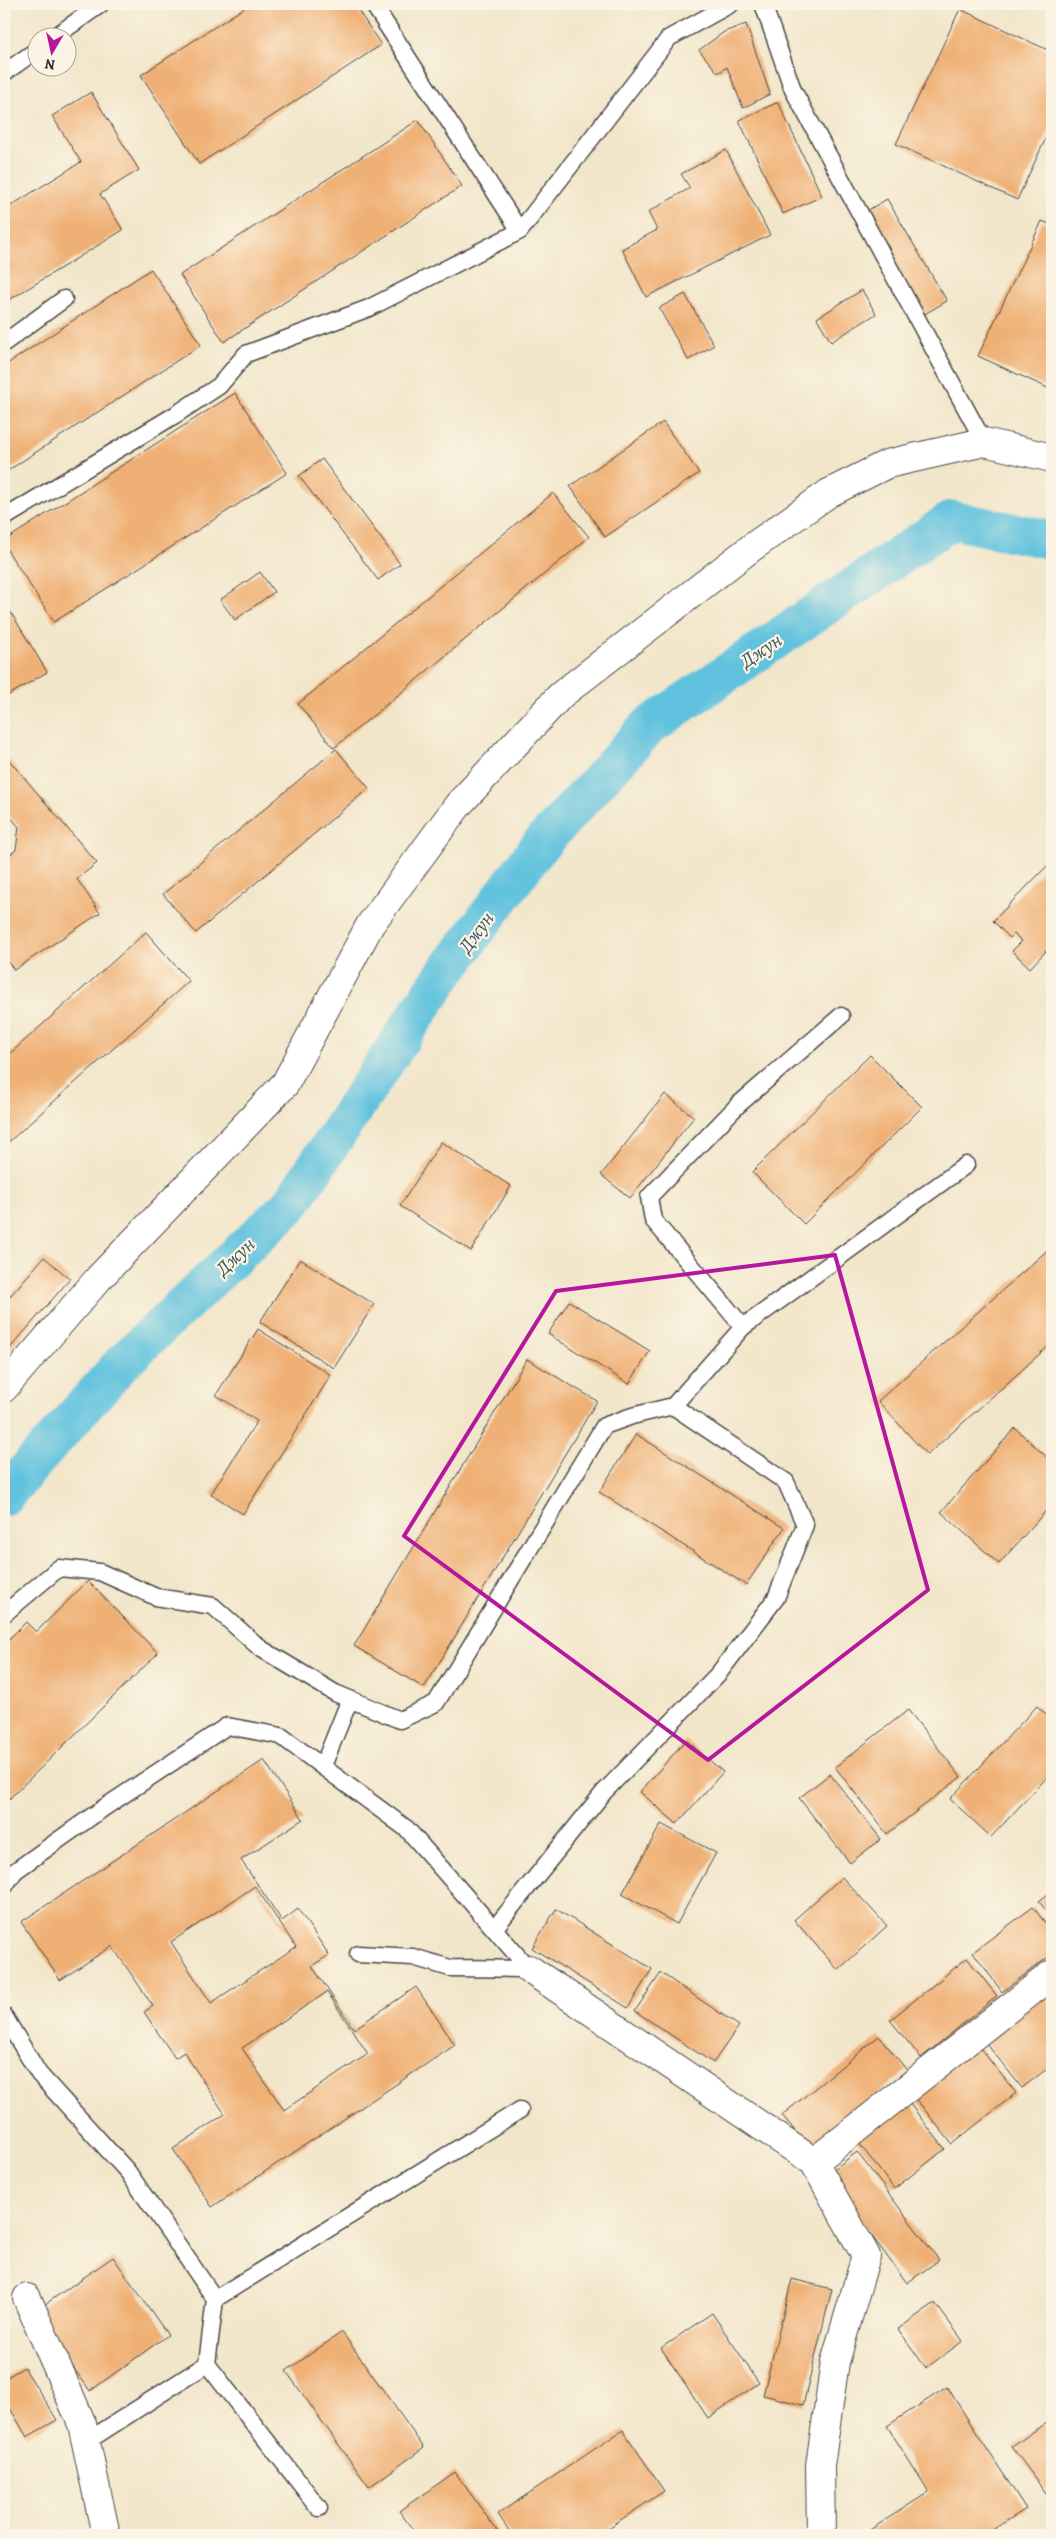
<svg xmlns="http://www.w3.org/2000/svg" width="1056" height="2539" font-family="Alegreya,serif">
	<rect width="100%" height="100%" fill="#fcf5e5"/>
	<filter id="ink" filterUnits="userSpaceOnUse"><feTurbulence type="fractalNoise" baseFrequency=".02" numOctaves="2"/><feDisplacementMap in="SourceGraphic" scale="10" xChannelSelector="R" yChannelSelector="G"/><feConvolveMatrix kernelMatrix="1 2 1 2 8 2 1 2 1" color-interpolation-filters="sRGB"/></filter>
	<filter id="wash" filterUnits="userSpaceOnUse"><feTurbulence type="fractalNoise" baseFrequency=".0096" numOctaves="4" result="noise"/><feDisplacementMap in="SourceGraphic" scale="20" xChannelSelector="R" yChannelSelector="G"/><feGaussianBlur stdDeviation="1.12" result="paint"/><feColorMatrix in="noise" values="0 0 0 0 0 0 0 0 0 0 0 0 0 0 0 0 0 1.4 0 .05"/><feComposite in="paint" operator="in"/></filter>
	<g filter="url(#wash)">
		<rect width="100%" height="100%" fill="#f2e6ca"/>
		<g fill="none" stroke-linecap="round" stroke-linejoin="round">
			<path stroke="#60c2de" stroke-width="39" d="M4,1496L123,1362L290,1205L440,980L540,845L649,726L952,520L1052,540"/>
		</g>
		<g id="blocks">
			<path fill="#efb075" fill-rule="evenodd" d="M250,4H354L381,45L199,164L141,75Z
				M924,4H936L934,8Z
				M960,9L1052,52V125L1017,200L896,144Z
				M746,24L770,94L743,108L727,67L718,73L699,50L724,32Z
				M91,92L139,170L100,194L123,230L4,303V210L81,162L52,116Z
				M778,102L822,196L783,214L739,120Z
				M418,120L462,186L224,342L180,275Z
				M726,150L770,235L646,297L622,249L657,230L648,212L690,188L681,174Z
				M887,199L947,301L923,315L863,213Z
				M1042,221L1052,225V390L978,356Z
				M151,269L201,345L4,473V366Z
				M862,290L876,314L831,342L817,318Z
				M685,294L714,345L688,360L659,308Z
				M235,393L287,473L54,622L4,545V541Z
				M663,422L699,473L605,537L570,486Z
				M322,459L400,564L378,580L299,476Z
				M553,493L589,537L334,748L298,704Z
				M260,572L274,592L235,620L220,600Z
				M4,601L47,672L4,698Z
				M336,749L369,788L196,933L163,894Z
				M4,754L97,863L77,879L100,913L14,970L4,956V859L16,850L19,827L4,809Z
				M1052,861V957L1046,951L1030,968L1012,951L1022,941L1014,934L1010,938L993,921Z
				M146,932L189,981L4,1146V1059Z
				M870,1055L922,1107L804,1224L752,1172Z
				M665,1094L694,1117L630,1198L601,1175Z
				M441,1142L511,1186L471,1251L400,1206Z
				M1052,1246V1343L927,1455L878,1401Z
				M44,1257L70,1279L4,1355V1303Z
				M300,1259L374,1304L334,1368L260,1322Z
				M569,1301L650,1351L629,1384L548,1334Z
				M258,1329L331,1375L243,1514L211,1494L257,1421L216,1395Z
				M527,1359L597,1401L424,1688L354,1646Z
				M1015,1428L1052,1462V1504L999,1564L941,1512Z
				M636,1434L784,1528L746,1585L599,1492Z
				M88,1581L158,1653L9,1799L4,1793V1644L26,1622L36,1632Z
				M1037,1706L1052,1720V1772L991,1837L950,1799Z
				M908,1710L961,1777L887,1834L835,1767Z
				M686,1740L723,1772L677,1824L640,1792Z
				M264,1760L303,1819L241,1860L282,1921L298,1909L329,1955L312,1966L354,2029L416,1987L455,2045L212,2207L173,2149L225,2114L184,2052L175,2058L144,2012L153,2006L112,1946L60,1980L21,1922ZM255,1886L296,1947L211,2003L171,1942ZM327,1992L368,2054L284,2110L242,2048Z
				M830,1774L881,1839L850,1863L799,1798Z
				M661,1824L716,1853L677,1924L622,1894Z
				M842,1877L887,1926L838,1970L794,1920Z
				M1052,1891V1919L1039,1901Z
				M1033,1907L1052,1932V1954L1002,1992L973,1952Z
				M556,1909L652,1969L628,2008L532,1948Z
				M967,1958L997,1996L921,2058L890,2020Z
				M661,1973L739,2026L713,2063L635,2011Z
				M1052,1991V2065L1022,2088L982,2038Z
				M879,2036L907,2070L810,2149L782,2115Z
				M976,2043L1016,2093L952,2144L912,2094Z
				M906,2099L945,2149L894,2189L855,2138Z
				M857,2152L939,2260L907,2283L826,2175Z
				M113,2257L168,2335L90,2391L34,2312Z
				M792,2279L832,2289L803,2405L763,2395Z
				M935,2303L963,2341L926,2368L898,2329Z
				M712,2313L759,2383L708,2418L661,2348Z
				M342,2332L424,2448L369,2487L286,2371Z
				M24,2367L57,2420L27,2437L4,2398V2379Z
				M947,2387L1026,2509L984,2535H862L929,2492L887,2426Z
				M1052,2418V2488L1046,2493L1012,2447Z
				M623,2430L664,2491L598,2535H512L498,2514Z
				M455,2472L500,2535H417L399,2511Z"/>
		</g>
	</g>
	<g filter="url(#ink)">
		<use href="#blocks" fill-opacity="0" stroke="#494743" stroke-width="1"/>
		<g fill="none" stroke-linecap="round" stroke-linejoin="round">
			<g stroke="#494743" stroke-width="19">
				<path id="lane" d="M373,4L520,231
					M763,4L793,90L984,442
					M53,38L101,4
					M4,73L38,49
					M4,343L64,299
					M4,518L175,415L219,386L246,354L369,308L520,231L669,38L731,4
					M743,1327L653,1220L649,1197L738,1105L841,1016
					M673,1406L743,1327L966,1165
					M4,1614L59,1568L100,1572L156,1597L213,1606L260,1648L335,1693L400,1720L436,1703L604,1426L632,1416L673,1406L786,1482L805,1525L776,1598L719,1673L604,1792L494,1929
					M323,1766L350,1699
					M4,1887L15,1871L105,1807L227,1726L281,1736L407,1829L529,1969
					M358,1954L413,1957L450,1968L529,1969
					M4,2016L39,2074L128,2172L215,2299
					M207,2364L319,2508
					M86,2442L207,2364L215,2299L520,2110"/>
			</g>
			<g stroke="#494743" stroke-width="30">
				<path id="street" d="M4,1388L99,1278L285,1084L370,925L458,805L561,695L751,548L829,493L887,464L984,442L1052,458
					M529,1969L814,2162L866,2256L835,2362L820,2465L821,2535
					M814,2162L1052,1974
					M27,2298L82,2424L106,2535"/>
			</g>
			<use href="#lane" stroke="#fff" stroke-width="16"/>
			<use href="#street" stroke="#fff" stroke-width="28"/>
		</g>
	</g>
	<path fill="none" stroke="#b5179e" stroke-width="4" stroke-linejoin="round" d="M835,1255L928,1590L708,1760L404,1536L556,1291Z"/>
	<g text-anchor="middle" stroke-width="4.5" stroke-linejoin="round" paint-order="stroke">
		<g font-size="20" font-style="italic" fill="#3b5861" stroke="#fcf5e5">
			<text transform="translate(761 650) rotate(-34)" y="7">Джун</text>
			<text transform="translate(476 932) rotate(-54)" y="7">Джун</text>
			<text transform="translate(235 1256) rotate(-43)" y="7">Джун</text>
		</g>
	</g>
	<rect width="1056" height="2539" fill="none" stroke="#fcf5e5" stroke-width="20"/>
	<g transform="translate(52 52) rotate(189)"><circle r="24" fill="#fcf5e5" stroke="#a8a49b"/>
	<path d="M0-4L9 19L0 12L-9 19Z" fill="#b5179e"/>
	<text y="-8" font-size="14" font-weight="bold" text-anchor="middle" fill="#2b2b2b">N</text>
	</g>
</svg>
